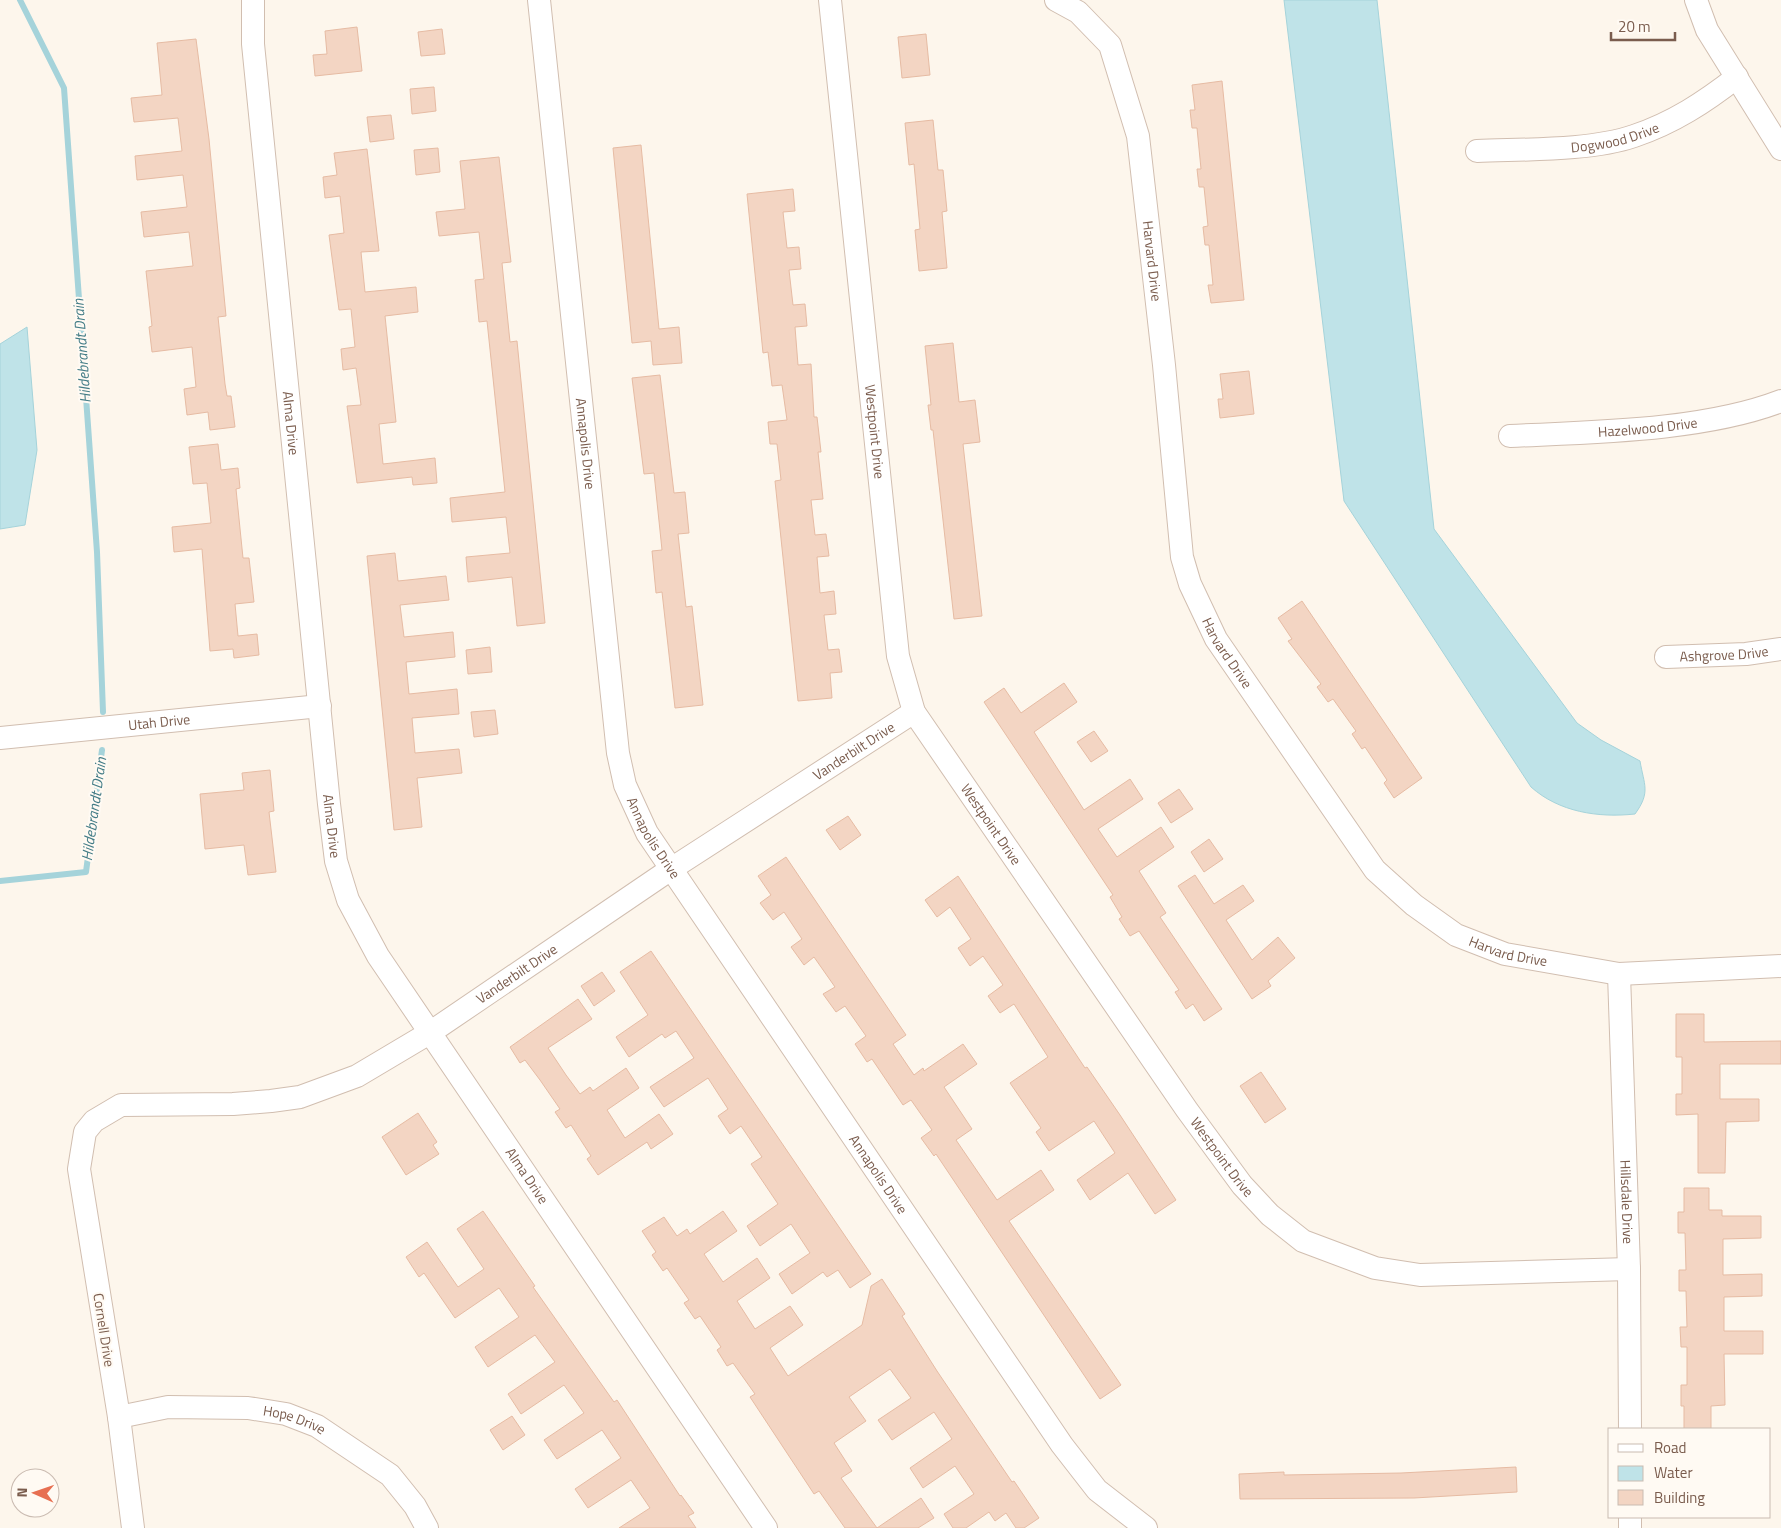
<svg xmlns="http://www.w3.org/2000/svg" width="1781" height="1528" font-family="'Titillium Web',sans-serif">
	<rect width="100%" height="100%" fill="#fdf6ec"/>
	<path fill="#bfe3e8" stroke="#a5d3da" d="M1284,0H1377L1434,529L1577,723L1601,740L1640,761C1644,785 1651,792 1635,814C1598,818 1559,812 1531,787L1344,501Z
		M27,327L37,450L25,525L0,529V344Z"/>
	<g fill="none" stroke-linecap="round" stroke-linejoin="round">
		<path stroke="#a5d3da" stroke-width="6" d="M20,0L64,88L97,552L103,712
			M0,881L86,872L102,750"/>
	</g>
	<path fill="#f3d5c3" stroke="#e6bba3" d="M357,27L362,71L315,76L313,55L327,54L325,31Z
		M442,29L445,54L421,56L418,32Z
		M926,34L930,75L902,78L898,37Z
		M196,39L209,139L226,316L218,317L225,384L227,396H231L235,427L210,430L208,412L187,415L184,389L196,387L192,347L152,352L149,327L152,326L146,271L193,266L189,232L144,237L141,212L187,207L183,175L137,180L135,156L182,151L178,118L134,122L131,98L162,95L157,43Z
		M1222,81L1244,300L1211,303L1208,285H1213L1209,245H1205L1203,227L1208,226L1204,187H1199L1197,169H1201L1197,128H1192L1190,110H1195L1192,85Z
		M434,87L436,111L412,114L410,89Z
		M391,115L394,139L370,142L367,117Z
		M933,120L938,170H943L947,211L942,212L947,268L919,271L915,230L920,229L914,164L909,165L905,123Z
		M641,145L659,329L679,327L682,363L653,365L651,341L632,343L613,148Z
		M438,148L440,172L416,175L414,150Z
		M367,149L379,251L361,252L365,292L416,287L418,312L385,316L396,422L379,424L383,464L435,458L437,483L413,485L412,477L357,483L347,406L361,405L356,368L343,370L341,349L355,347L351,309L339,310L329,235L344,233L340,196L325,198L323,177L337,175L334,153Z
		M499,157L511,262L502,263L510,342L517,341L545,623L517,626L512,577L468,582L466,557L510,553L506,517L452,522L450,498L505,492L487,321L479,322L475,280L484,279L479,232L439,236L436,212L465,209L460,161Z
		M793,189L795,211L783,212L787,248L799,247L801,269L789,270L793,305L805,304L807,326L795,327L798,365L811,364L814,417H817L821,452H818L823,499L811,500L815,535L826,534L829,556L817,557L820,593L834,591L836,614L824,615L828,650L839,649L842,672L830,673L832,698L798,701L775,481L781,480L777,444H770L768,422L787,420L782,385L772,386L768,352L763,353L747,194Z
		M953,343L959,402L975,400L980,442L963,444L982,616L954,619L933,430H931L928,405H931L925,346Z
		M1249,371L1254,414L1220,418L1218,399H1223L1220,374Z
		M660,375L674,493L685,492L689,533L678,534L686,607L692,606L703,705L675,708L662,592L656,593L652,551L662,550L654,473L644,474L632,378Z
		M218,444L221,470L238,468L240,488L236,489L243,558H249L254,602L235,604L238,636L257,634L259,655L234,658L233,649L210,651L202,549L174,552L172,527L211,523L207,483L193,484L189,447Z
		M395,553L398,581L446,576L449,600L400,605L404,637L453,632L455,657L406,662L409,694L457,689L459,714L412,718L415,753L459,749L462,773L417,778L422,827L394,830L367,556Z
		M1302,601L1422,778L1394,798L1384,783L1387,780L1365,747L1362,749L1352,734L1356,731L1333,699L1328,702L1317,687L1321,684L1288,641L1292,639L1278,618Z
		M490,647L492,672L468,674L466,650Z
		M1064,683L1077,702L1034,732L1084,810L1130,779L1143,799L1098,829L1117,857L1161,827L1174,847L1139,871L1166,913L1160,917L1222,1009L1204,1021L1193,1004L1186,1009L1175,992L1179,990L1139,931L1130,936L1119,919L1122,917L1110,897L1113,895L984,702L1004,688L1021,713Z
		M495,710L498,734L474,737L471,712Z
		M1094,731L1108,751L1091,762L1077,742Z
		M270,770L274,811L269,812L276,872L248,875L244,845L205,849L200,794L244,790L242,773Z
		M1179,789L1193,809L1171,823L1158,803Z
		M848,816L861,835L840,850L826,830Z
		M1209,839L1223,859L1204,872L1191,852Z
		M786,857L906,1035L893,1044L914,1075L923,1068L924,1071L963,1044L977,1064L944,1087L972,1129L956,1140L997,1200L1041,1170L1054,1190L1009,1221L1121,1385L1100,1399L936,1154L934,1156L921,1138L932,1130L911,1100L903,1105L872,1059L867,1062L855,1044L866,1036L845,1006L836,1012L823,994L835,987L814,957L804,965L791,947L802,939L784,912L773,920L760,903L771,895L758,876Z
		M1195,875L1214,904L1243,885L1254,901L1226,920L1252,960L1278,937L1295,958L1268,981L1271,986L1252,999L1178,886Z
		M958,876L1085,1068L1087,1067L1120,1115L1176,1200L1155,1214L1128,1173L1090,1200L1077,1180L1115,1153L1094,1121L1049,1151L1036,1132L1041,1128L1010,1083L1048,1057L1014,1004L1000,1013L988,996L1003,985L983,956L970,966L958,948L971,939L950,907L937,917L925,900Z
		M651,951L871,1274L850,1288L838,1270L827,1277L823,1272L792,1294L779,1274L810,1253L791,1224L760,1246L747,1226L778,1204L751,1164L762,1157L741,1126L730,1134L718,1116L728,1109L708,1078L664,1107L650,1087L694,1058L676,1031L665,1038L662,1034L629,1057L616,1037L648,1015L620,972Z
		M602,972L615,991L594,1006L581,986Z
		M578,999L592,1019L548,1048L566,1075L580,1094L590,1087L593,1091L626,1068L639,1088L607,1110L625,1138L659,1114L673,1134L651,1149L647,1142L598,1175L587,1159L591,1156L571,1125L566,1128L555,1112L560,1109L540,1080L525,1060L520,1063L510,1047Z
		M1676,1014H1704V1042L1781,1041V1064H1720V1099H1759V1121L1726,1122L1725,1173H1698V1114L1676,1115V1094H1682V1057H1676Z
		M1261,1072L1286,1109L1265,1123L1240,1086Z
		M418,1113L437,1142L433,1145L439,1154L406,1175L382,1137Z
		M1684,1188H1709V1210H1722V1216H1761V1238L1723,1239V1275L1762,1274V1296L1724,1297V1331H1763V1354H1724L1725,1405L1711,1406V1429H1684V1406H1681V1385H1687V1347H1681L1680,1327H1687L1686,1291H1679V1270H1686L1685,1233H1678V1212H1684Z
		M483,1211L535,1286L533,1287L614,1402L617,1400L680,1496L681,1495L694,1513L688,1516L696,1528H619L650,1508L631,1480L588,1508L575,1489L621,1458L602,1430L557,1459L544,1440L584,1413L564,1385L521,1414L508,1394L555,1362L535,1335L488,1367L475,1347L519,1317L499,1288L455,1318L424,1273L419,1277L406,1257L427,1242L458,1287L484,1269L457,1229Z
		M723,1211L737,1231L704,1254L723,1282L757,1258L770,1278L737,1301L755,1329L790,1306L803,1325L770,1348L788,1376L862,1325L871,1286L882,1279L905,1314L902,1316L937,1371L1012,1482L1014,1481L1039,1518L1024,1528H1016L1006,1513L995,1521L989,1512L966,1528H953L944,1514L974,1494L955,1466L923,1488L910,1468L952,1439L934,1412L892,1440L878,1420L911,1398L890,1369L849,1397L866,1421L834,1443L852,1471L841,1478L877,1528L921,1498L934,1518L918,1528H845L819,1491L814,1494L750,1397L755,1394L733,1363L727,1366L717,1350L721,1347L700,1316L695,1319L684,1303L689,1300L667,1268L663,1271L652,1255L656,1252L642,1231L664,1217L677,1236L687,1229L690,1234Z
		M512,1416L525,1435L503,1450L490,1430Z
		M1516,1467L1517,1492L1414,1498L1240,1499L1239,1474L1284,1472V1475L1401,1473Z"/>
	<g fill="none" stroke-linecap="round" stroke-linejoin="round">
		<g stroke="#d1beb0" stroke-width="24">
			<g id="minor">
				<path id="s1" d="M253,0V44L329,804L336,861L348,900L378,956L766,1528"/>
				<path id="s2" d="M539,0L618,753L625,785L647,833L1062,1445L1097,1490L1146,1528"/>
				<path id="s3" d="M830,0L898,656L914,712L1187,1110L1242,1185L1270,1215L1303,1241L1375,1268L1420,1275L1629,1269"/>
				<path id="s4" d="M1056,0L1078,12L1110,45L1138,136L1164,365L1182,557L1190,584L1216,639L1375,870L1414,905L1456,935L1505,954L1619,974L1781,966"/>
				<path d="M1696,0L1707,30L1781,149"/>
				<path id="s5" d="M1477,151C1523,149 1591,151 1634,136C1673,123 1705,102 1737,77"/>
				<path id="s6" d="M1510,436C1594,432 1703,431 1781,401"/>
				<path id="s7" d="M1666,657L1746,654L1781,649"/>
				<path id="s8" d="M0,738L320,706"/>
				<path id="s9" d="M1619,974L1629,1269L1630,1429"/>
				<path id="s10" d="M119,1417L168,1407L248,1408L286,1414L317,1426L390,1475L415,1506L427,1528"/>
				<path d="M1630,1517V1528"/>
				<path id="s11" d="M133,1528L119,1417L79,1169L85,1132L94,1121L121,1105L233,1104L271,1101L300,1097L357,1076L431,1032L671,869L914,712"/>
			</g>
		</g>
		<use href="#minor" stroke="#fff" stroke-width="22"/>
	</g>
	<g text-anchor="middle" stroke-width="4" stroke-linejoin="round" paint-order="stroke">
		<g font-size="14" fill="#7a5c4d" stroke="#fffaf3">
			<text dy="5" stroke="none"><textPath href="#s5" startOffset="139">Dogwood Drive</textPath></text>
			<text dy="5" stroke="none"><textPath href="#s4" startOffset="292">Harvard Drive</textPath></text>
			<text dy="5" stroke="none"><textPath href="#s1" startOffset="425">Alma Drive</textPath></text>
			<text dy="5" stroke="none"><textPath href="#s6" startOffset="138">Hazelwood Drive</textPath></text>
			<text dy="5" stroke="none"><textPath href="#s3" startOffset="434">Westpoint Drive</textPath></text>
			<text dy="5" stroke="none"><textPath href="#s2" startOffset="446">Annapolis Drive</textPath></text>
			<text dy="5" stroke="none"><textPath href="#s4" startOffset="696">Harvard Drive</textPath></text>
			<text dy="5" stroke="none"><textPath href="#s7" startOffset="58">Ashgrove Drive</textPath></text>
			<text dy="5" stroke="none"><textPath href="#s8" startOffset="160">Utah Drive</textPath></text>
			<text dy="5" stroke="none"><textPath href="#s11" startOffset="1280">Vanderbilt Drive</textPath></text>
			<text dy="5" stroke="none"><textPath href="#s3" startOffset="854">Westpoint Drive</textPath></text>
			<text dy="5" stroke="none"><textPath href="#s1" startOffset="830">Alma Drive</textPath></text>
			<text dy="5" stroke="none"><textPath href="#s2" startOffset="850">Annapolis Drive</textPath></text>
			<text dy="5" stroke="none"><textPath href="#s4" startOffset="1118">Harvard Drive</textPath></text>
			<text dy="5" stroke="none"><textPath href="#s11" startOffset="876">Vanderbilt Drive</textPath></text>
			<text dy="5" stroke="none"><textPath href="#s3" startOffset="1259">Westpoint Drive</textPath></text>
			<text dy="5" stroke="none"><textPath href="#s2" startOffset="1255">Annapolis Drive</textPath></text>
			<text dy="5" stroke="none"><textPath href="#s1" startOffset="1235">Alma Drive</textPath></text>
			<text dy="5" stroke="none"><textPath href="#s9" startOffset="228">Hillsdale Drive</textPath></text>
			<text transform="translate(104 1330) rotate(81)" y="5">Cornell Drive</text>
			<text dy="5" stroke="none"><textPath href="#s10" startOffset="178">Hope Drive</textPath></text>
		</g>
		<g font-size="15" font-style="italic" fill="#437c86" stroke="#fffaf3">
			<text transform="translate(82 351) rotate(-94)" y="5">Hildebrandt Drain</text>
			<text transform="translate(94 809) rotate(-82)" y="5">Hildebrandt Drain</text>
		</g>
	</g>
	<rect x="1608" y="1428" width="162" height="90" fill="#fffaf3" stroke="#cabbb1"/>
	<rect x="1618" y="1444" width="25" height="8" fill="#ffffff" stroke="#cabbb1"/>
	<text x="1654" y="1453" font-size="15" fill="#7a5c4d">Road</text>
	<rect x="1618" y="1466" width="25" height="15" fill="#bfe3e8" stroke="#cabbb1"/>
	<text x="1654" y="1478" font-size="15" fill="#7a5c4d">Water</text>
	<rect x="1618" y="1490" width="25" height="15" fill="#f3d5c3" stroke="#cabbb1"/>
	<text x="1654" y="1503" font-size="15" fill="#7a5c4d">Building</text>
	<g transform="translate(35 1493) rotate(272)"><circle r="24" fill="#fffaf3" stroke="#cabbb1"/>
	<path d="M0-4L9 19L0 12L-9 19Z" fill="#e76f51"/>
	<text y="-8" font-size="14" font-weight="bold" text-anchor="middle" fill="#7a5c4d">N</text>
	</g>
	<path d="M1611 32v8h64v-8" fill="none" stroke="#7a5c4d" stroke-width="2.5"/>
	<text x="1618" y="32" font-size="15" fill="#7a5c4d" stroke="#fffaf3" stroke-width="4" paint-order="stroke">20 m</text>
</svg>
